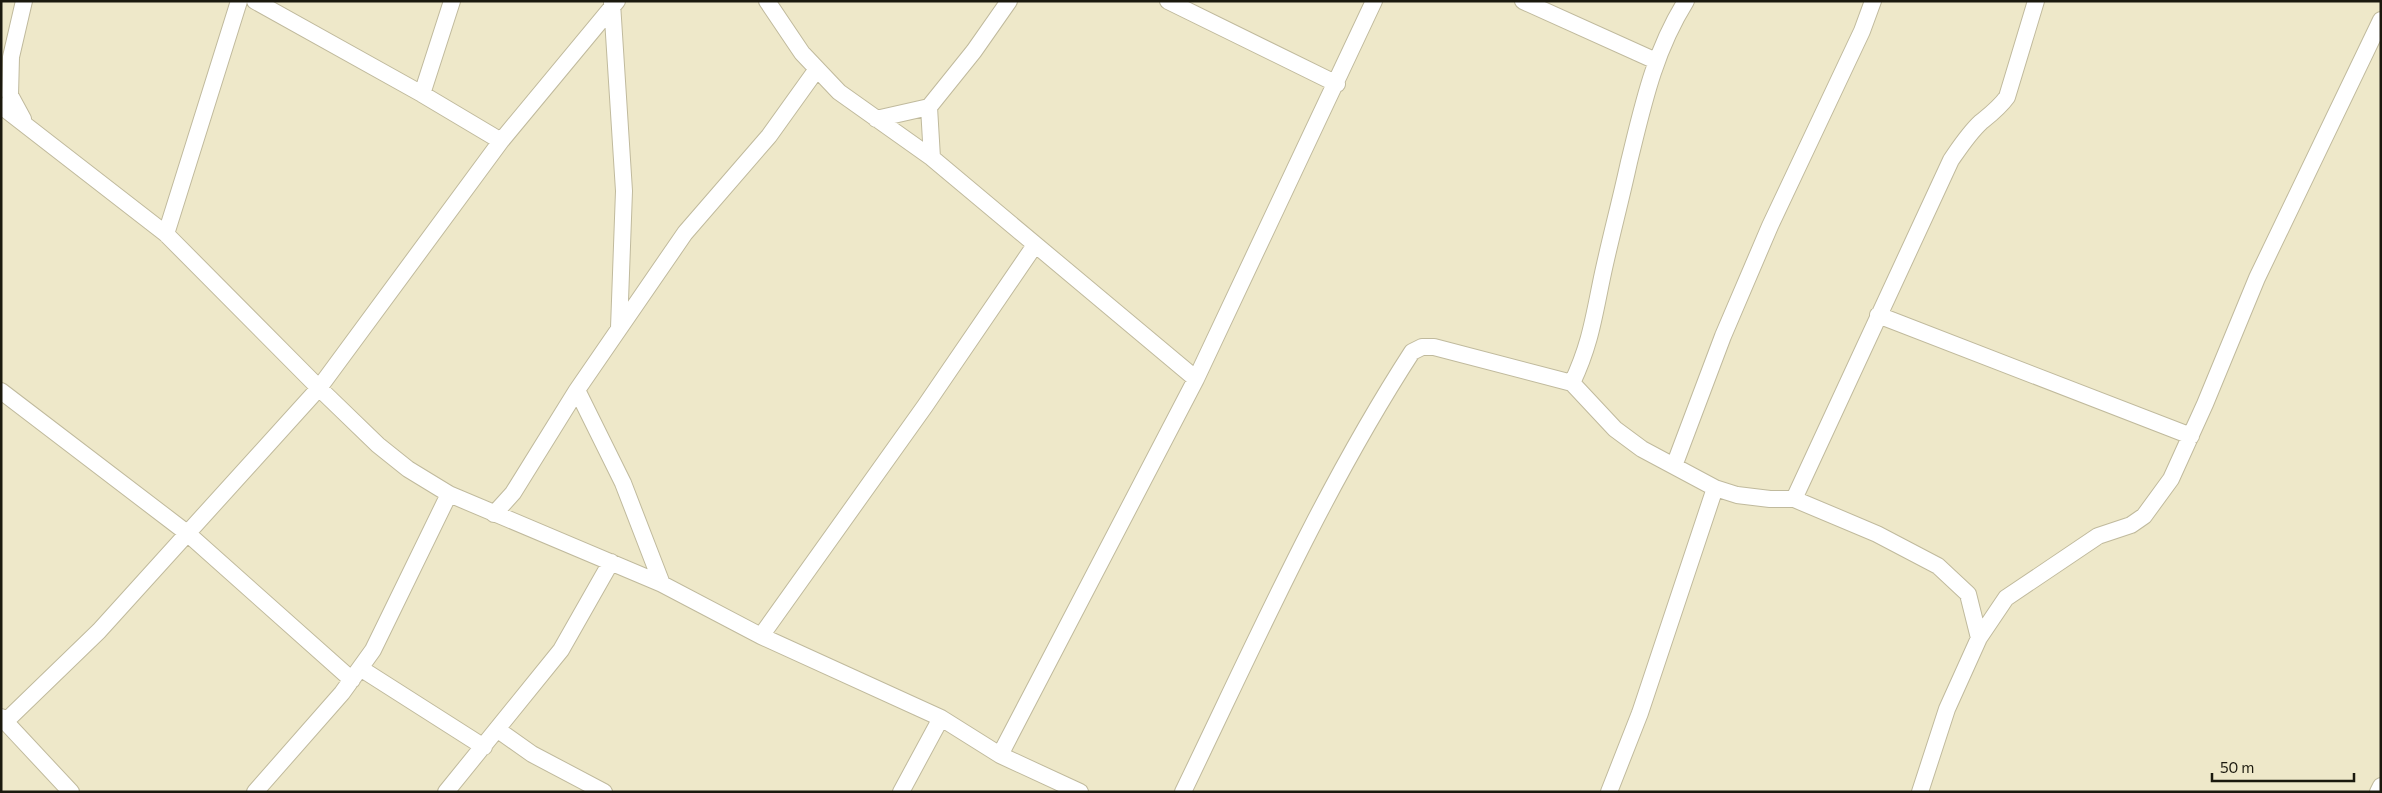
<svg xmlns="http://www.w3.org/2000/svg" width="2382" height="793" font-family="Commissioner,sans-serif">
	<rect width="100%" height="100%" fill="#eee8c9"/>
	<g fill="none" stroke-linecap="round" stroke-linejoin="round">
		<g stroke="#c0ba9d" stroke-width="18">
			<path id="minor" d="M255,1L422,94L501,141
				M767,1L802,53L839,92L932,158L1196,379
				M1168,1L1337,84
				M1523,1L1656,61
				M612,3L624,191L619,328
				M422,94L452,1
				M1,106L166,234L319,388L378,445L408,469L449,494L662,584L761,636L941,718L1000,755L1080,792
				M929,107L932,158
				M23,119L10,95L11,57L24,1
				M876,119L929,107L974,51L1009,1
				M166,234L239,1
				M1878,315L2191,436
				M1572,383C1591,343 1594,315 1603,273C1611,236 1621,199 1629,162C1643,105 1654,52 1686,1
				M577,390L623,483L662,584
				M1,391L187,533L352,680
				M1674,466L1723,336L1770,226L1862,31L1873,1
				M1794,499L1951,160C1960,147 1969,133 1981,122C1991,114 1999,108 2007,97L2036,1
				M494,514L513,493L577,390L685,233L769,136L817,69
				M761,636L925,406L1035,245
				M360,668L484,747
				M1,717L71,792
				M6,721L99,631L319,388L501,141L617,1
				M498,730L532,754L604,792
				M1000,755L1196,379L1374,1
				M255,792L342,693L373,650L449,494
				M446,792L561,650L611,562
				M901,792L941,718
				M1183,792C1255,643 1322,491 1412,352L1422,347H1434L1572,383L1615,429L1642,449L1715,488
				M1609,792L1640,713L1715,488L1737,495L1770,499H1794L1877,534L1938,566L1968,594L1979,638
				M1920,792L1947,709L1979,638L2006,598L2098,536L2131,525L2144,516L2171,479L2205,404L2257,278L2381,20
				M2378,792L2381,786"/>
		</g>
		<use href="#minor" stroke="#fff" stroke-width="16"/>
	</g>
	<rect width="2382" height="793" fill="none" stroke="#1b190e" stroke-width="5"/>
	<path d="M2212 773v8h142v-8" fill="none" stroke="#1b190e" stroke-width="2.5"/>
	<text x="2220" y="773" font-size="15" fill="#1b190e" stroke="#eee8c9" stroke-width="4" paint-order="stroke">50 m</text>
</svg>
